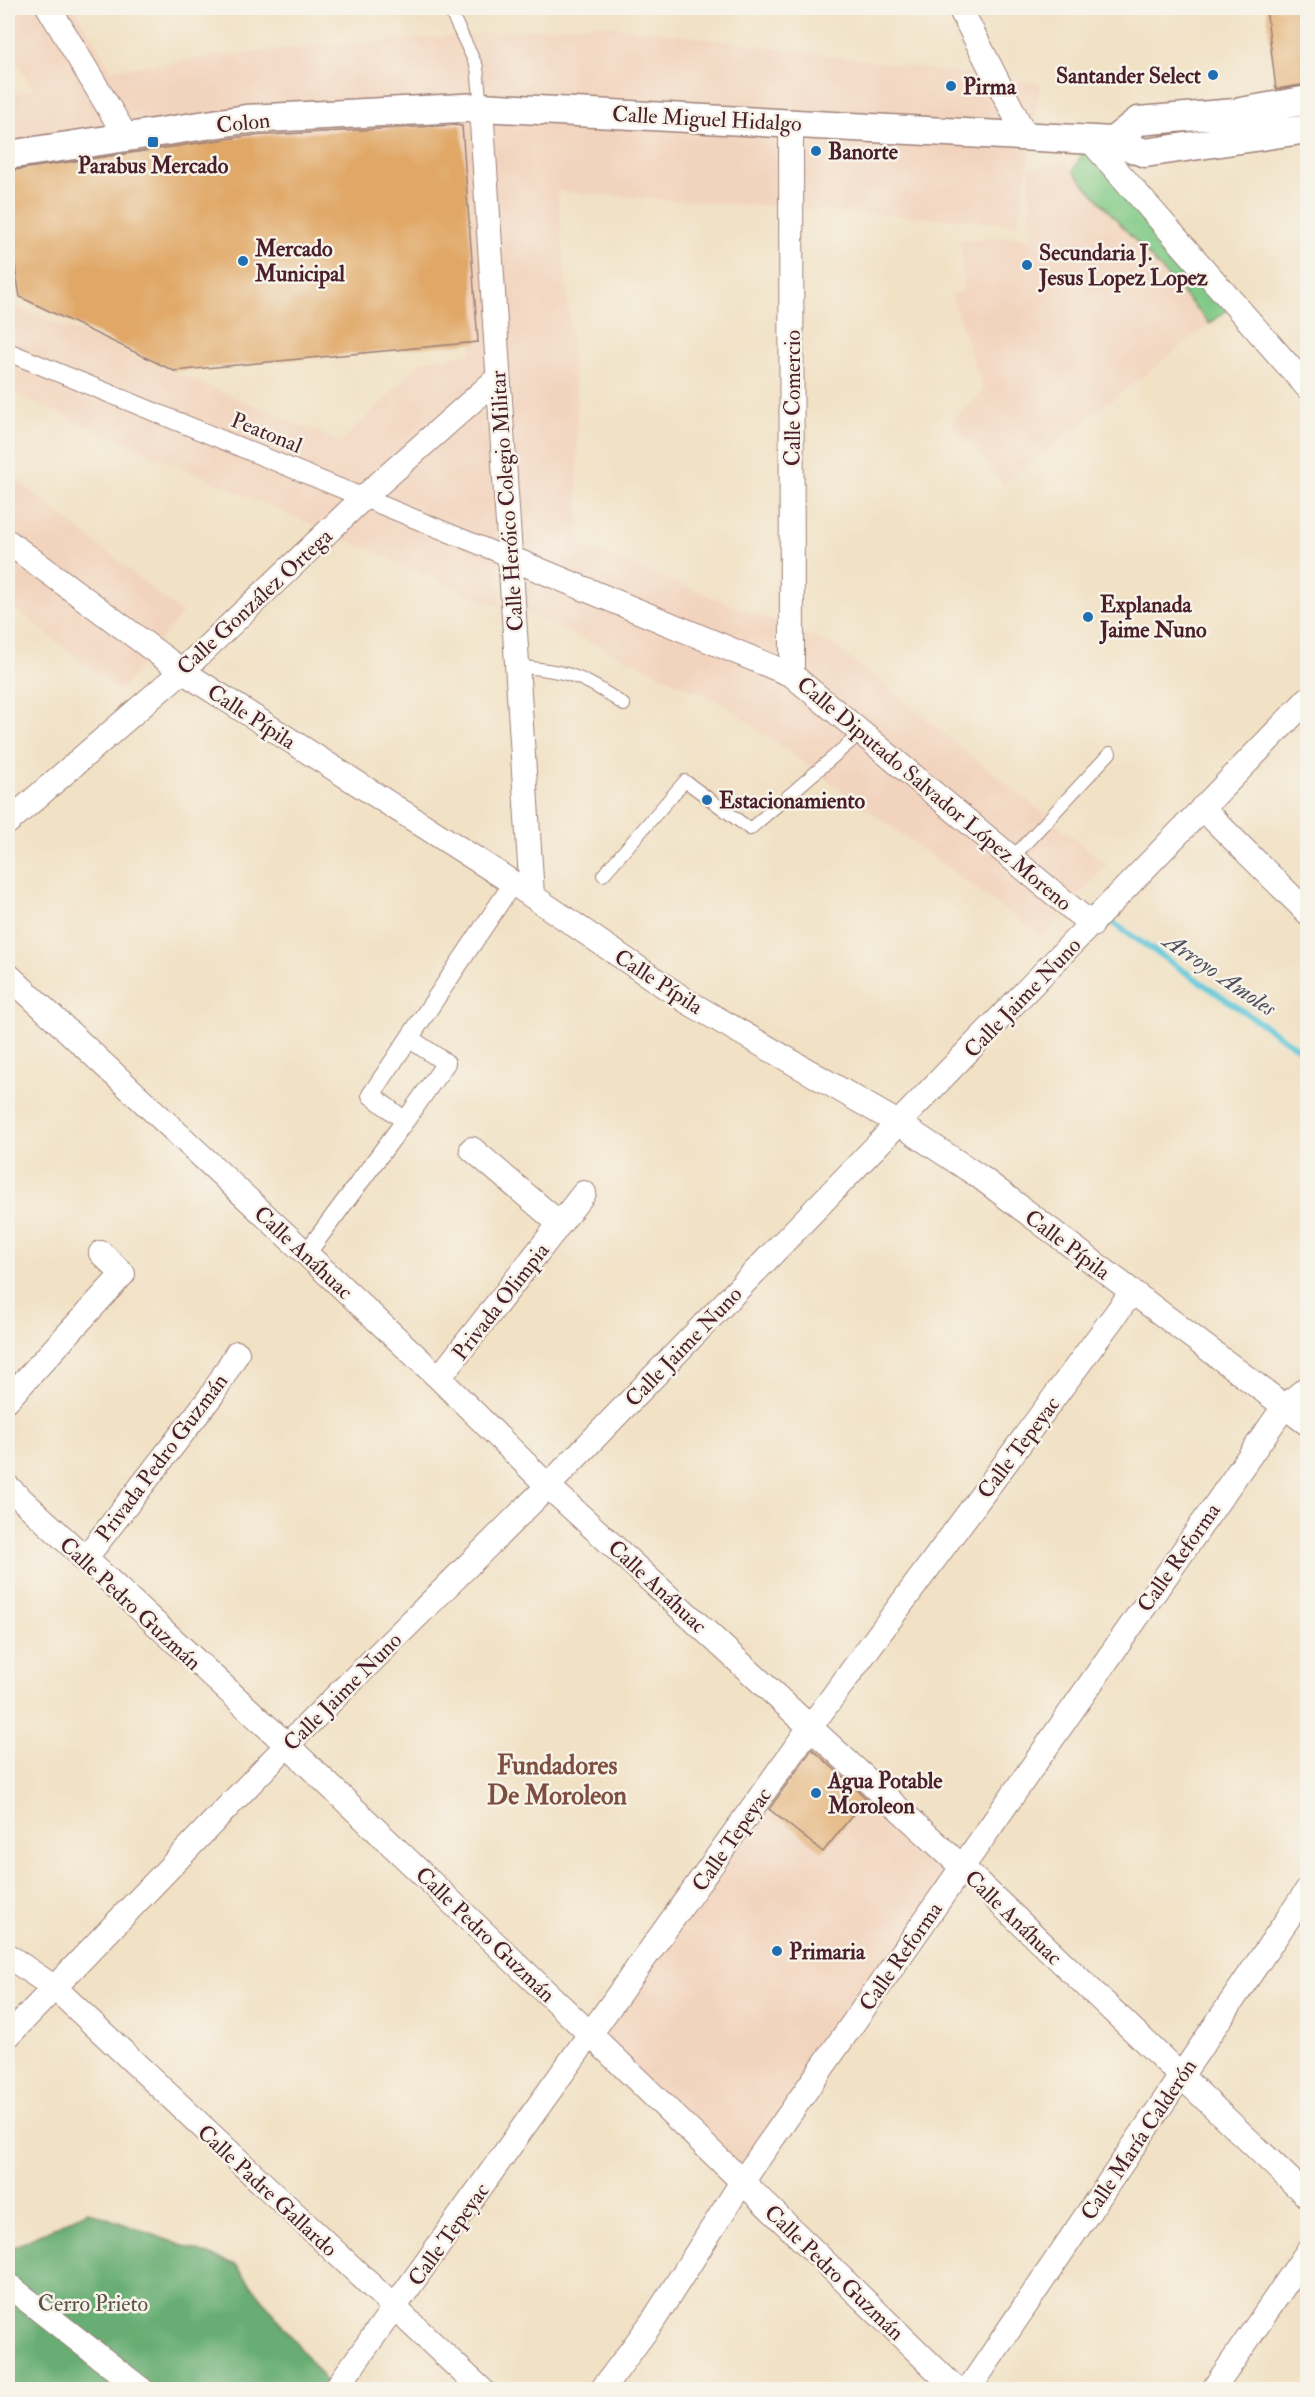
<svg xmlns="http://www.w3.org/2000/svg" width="1315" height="2397" font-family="'IM FELL Double Pica',serif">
	<rect width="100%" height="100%" fill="#f7f3e8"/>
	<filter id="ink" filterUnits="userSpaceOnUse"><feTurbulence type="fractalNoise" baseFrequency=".0167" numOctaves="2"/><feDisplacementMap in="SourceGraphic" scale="12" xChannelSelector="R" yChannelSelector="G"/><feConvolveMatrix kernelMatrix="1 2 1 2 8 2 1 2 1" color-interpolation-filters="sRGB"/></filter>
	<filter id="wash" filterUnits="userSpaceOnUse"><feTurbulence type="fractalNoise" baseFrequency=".008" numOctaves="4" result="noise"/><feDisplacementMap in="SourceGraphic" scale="24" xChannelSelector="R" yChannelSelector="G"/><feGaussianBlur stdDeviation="1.35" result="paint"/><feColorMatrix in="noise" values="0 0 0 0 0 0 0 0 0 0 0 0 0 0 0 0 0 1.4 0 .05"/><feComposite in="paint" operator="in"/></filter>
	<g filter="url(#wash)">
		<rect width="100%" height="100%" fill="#f1e1c5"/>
		<path fill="#f2d4be" d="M8,8H75L111,70L231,54L599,24L1041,84L1018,224L558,192L577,402L578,544L835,646L1107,864L1042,937L725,705L521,610L514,518L494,511L501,608L8,391V303L342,442L422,361L471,353V196L8,211V94L33,90L8,46Z
			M1065,163L1210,324L1003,484L952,422L983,390L951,294L964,291L960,240L1031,236L1029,168Z
			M8,472L182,613L120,691L8,603Z
			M875,1786L962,1867L742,2182L591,2035L759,1800L823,1852Z"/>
		<path fill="#80c986" stroke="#657458" stroke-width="1.5" d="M1090,140L1234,304L1210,324L1073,171Z"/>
		<path fill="#68ad73" stroke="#59664f" stroke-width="1.5" d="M88,2211L236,2265L332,2389L8,2390V2250Z"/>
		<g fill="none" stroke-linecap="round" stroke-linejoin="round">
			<path stroke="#5ec7da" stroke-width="6" d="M1113,923L1308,1055"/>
		</g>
		<g id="blocks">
			<path fill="#e0a766" d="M1266,8H1308V84L1276,89Z
				M455,125L462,126L478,342L174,371L20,297L8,224V171L247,136Z
				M812,1749L866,1798L823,1852L769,1809Z"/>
		</g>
	</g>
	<g filter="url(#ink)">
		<use href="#blocks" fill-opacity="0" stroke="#9e8078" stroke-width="1.5"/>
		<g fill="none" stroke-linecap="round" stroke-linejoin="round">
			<g stroke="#9e8078" stroke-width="14">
				<path id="service" d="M449,8L477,67L481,107
					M516,666C568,672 581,674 624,705
					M1013,857L1110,753
					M603,875L685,781L750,829L862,732"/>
			</g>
			<g stroke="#9e8078" stroke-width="20">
				<path id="pedestrian" d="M8,352L508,557
					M405,1121L446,1063L409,1038
					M306,1254L405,1121L371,1095L513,883"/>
			</g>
			<g stroke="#9e8078" stroke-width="26">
				<path id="minor" d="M49,8L127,138
					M960,8L1026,137
					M481,107L532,895
					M791,122L792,675
					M1090,140L1308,388
					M8,542L182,671L513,883L688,1002L898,1123L980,1177L1308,1424
					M508,557L792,675L1092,925
					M1202,808L1308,913
					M8,822L182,671L364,497L498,378
					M8,975L439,1378L548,1486L962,1867L1308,2197
					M472,1149L560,1224
					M439,1378L584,1193
					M8,1399L123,1274L101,1253
					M8,1487L287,1745L591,2035L957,2390
					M84,1560L212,1395L237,1353
					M8,1956L55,1988L482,2390
					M8,2036L287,1745L548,1486L1308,699
					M8,2285L142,2390
					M335,2390L811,1726L1132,1292
					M602,2390L653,2321L742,2182L1284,1407L1308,1387
					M968,2390L1308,1889
					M1213,2390L1308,2251"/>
			</g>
			<g stroke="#9e8078" stroke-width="31">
				<path id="tertiary" d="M1113,141L1138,121L1235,113L1308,100
					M8,155L246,119L481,107L1113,141L1145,153L1308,129"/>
			</g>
			<use href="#service" stroke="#fff" stroke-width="12"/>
			<use href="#pedestrian" stroke="#fff" stroke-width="18"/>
			<use href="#minor" stroke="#fff" stroke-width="24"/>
			<use href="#tertiary" stroke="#fff" stroke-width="28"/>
		</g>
	</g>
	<g fill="#1f6fb2" stroke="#f7f3e8" stroke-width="2">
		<circle cx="1213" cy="75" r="6"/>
		<circle cx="951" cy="86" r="6"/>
		<rect x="147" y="136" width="12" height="12" rx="3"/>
		<circle cx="816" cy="151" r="6"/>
		<circle cx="243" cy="261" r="6"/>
		<circle cx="1027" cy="265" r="6"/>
		<circle cx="1088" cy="617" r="6"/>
		<circle cx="707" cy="800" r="6"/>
		<circle cx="816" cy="1793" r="6"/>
		<circle cx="777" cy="1951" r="6"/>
	</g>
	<g text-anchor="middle" stroke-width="5" stroke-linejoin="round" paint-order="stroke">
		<g font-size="22" font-weight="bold" fill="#4a1f2b" stroke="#f7f3e8" text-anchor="start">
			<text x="1201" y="83" text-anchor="end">Santander Select</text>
			<text x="963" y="94">Pirma</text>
			<text x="828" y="159">Banorte</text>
			<text x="153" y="173" text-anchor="middle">Parabus Mercado</text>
			<text x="255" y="256">Mercado<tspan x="255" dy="25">Municipal</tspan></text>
			<text x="1039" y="260">Secundaria J.<tspan x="1039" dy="25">Jesus Lopez Lopez</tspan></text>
			<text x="1100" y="612">Explanada<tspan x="1100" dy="25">Jaime Nuno</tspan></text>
			<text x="719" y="808">Estacionamiento</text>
			<text x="828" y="1788">Agua Potable<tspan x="828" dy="25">Moroleon</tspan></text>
			<text x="789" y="1959">Primaria</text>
		</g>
		<g font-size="22" fill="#4a1f2b" stroke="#f7f3e8">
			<text transform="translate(707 118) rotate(3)" y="8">Calle Miguel Hidalgo</text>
			<text transform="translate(243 122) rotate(-6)" y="8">Colon</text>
			<text transform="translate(792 398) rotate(-90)" y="8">Calle Comercio</text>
			<text transform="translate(267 432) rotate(22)" y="8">Peatonal</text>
			<text transform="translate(506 501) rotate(-94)" y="8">Calle Heróico Colegio Militar</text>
			<text transform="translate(254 601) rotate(-43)" y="8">Calle González Ortega</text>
			<text transform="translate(252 716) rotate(33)" y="8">Calle Pípila</text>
			<text transform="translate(935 793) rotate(40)" y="8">Calle Diputado Salvador López Moreno</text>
			<text transform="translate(659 981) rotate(33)" y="8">Calle Pípila</text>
			<text transform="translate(1022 997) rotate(-46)" y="8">Calle Jaime Nuno</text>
			<text transform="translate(1068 1244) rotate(37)" y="8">Calle Pípila</text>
			<text transform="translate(304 1252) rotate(43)" y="8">Calle Anáhuac</text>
			<text transform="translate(500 1301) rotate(-52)" y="8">Privada Olimpia</text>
			<text transform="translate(683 1346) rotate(-46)" y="8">Calle Jaime Nuno</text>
			<text transform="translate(1018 1447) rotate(-53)" y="8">Calle Tepeyac</text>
			<text transform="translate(161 1457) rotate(-53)" y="8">Privada Pedro Guzmán</text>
			<text transform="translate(1178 1557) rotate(-55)" y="8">Calle Reforma</text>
			<text transform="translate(658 1586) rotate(43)" y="8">Calle Anáhuac</text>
			<text transform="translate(131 1603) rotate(43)" y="8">Calle Pedro Guzmán</text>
			<text transform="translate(342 1691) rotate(-45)" y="8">Calle Jaime Nuno</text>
			<text transform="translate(731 1839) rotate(-55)" y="8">Calle Tepeyac</text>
			<text transform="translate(1014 1917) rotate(44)" y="8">Calle Anáhuac</text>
			<text transform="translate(486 1934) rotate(44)" y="8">Calle Pedro Guzmán</text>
			<text transform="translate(900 1956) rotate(-55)" y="8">Calle Reforma</text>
			<text transform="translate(1138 2139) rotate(-56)" y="8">Calle María Calderón</text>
			<text transform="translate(268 2190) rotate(43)" y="8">Calle Padre Gallardo</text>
			<text transform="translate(448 2234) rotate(-54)" y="8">Calle Tepeyac</text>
			<text transform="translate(835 2272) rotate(44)" y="8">Calle Pedro Guzmán</text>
		</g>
		<g font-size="22" fill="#5a5246" stroke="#f7f3e8">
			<text x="93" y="2311">Cerro Prieto</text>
		</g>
		<g font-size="24" font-style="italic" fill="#505160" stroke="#f7f3e8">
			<text transform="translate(1220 974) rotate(34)" y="8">Arroyo Amoles</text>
		</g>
		<g font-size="26" font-weight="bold" fill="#7e4f40" stroke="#f7f3e8">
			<text x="557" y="1774">Fundadores<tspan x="557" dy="30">De Moroleon</tspan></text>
		</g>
	</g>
	<rect width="1315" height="2397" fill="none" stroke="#f7f3e8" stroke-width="30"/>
</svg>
